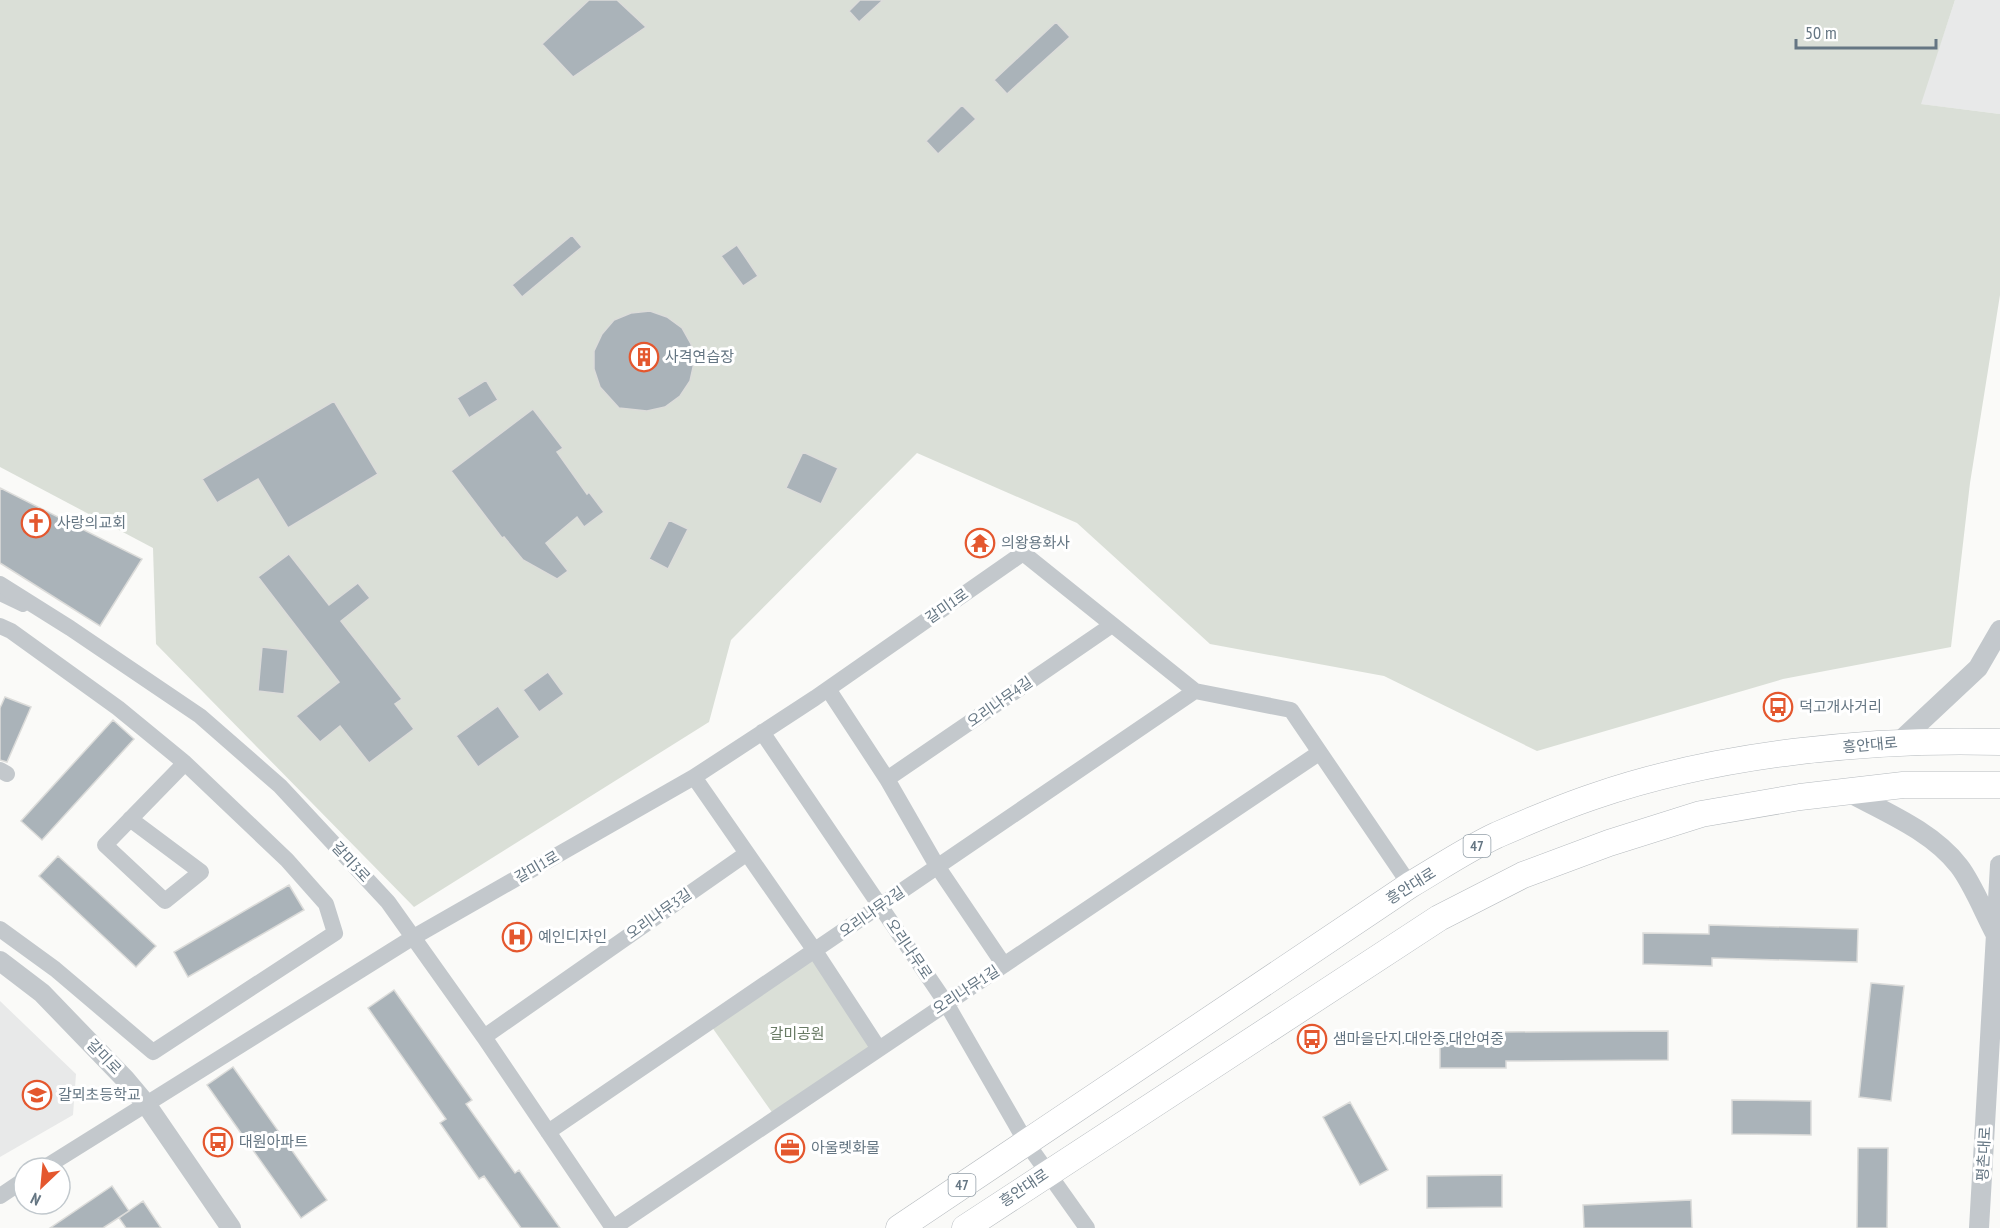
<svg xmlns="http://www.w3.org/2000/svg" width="2000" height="1228" font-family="'PT Sans Narrow','Noto Sans KR',sans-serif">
	<rect width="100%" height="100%" fill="#fafaf8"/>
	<path fill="#e8e9e9" d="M1955,0H2000V114L1920,104Z
		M0,1001L76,1074L73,1115L0,1157Z"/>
	<path fill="#dadfd7" d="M0,0H1955L1921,104L2000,114V295L1970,483L1951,647L1783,679L1537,751L1384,676L1210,644L1077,523L917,453L731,640L709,722L414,907L156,644L153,548L0,467Z
		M815,951L879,1049L776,1118L709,1023Z"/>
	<path fill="#aab3b9" stroke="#dcdcda" stroke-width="1.5" d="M589,0H617L646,27L573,77L542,44Z
		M860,0H883L859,22L849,11Z
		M1056,22L1070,37L1007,94L994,80Z
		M962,105L976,119L938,154L926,141Z
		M572,235L582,247L522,297L512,285Z
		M737,245L758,276L743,286L721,256Z
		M650,311L667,317L682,328L691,344L694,363L690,381L680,396L665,407L647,411L619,408L600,387L594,369V351L602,334L614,320L631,313Z
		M486,380L498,400L469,418L457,398Z
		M334,401L378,474L288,528L258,479L217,503L202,479Z
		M533,409L563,448L557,452L587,494L589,492L604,512L584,527L577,517L546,543L568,571L557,579L523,560L504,537L502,538L451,471Z
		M803,452L838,468L821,504L786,488Z
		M0,488L142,559L100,626L0,563Z
		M669,520L688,529L668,569L649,559Z
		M289,554L329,605L358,583L370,598L341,621L402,699L395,704L414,729L369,763L340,726L320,742L296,716L339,682L258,577Z
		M262,647L288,650L284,694L258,691Z
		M548,672L564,694L539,712L523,690Z
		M5,697L31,707L7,762L0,760V708Z
		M498,706L520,737L478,767L456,736Z
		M113,720L134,739L42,840L21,821Z
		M58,856L156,946L136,967L39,876Z
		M289,885L304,910L188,977L174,952Z
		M1709,925L1858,929L1857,962L1712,958V966L1643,964V933L1709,934Z
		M1871,983L1904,986L1891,1101L1859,1097Z
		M394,990L472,1100L466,1104L515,1173L519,1170L560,1228H521L484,1176L479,1179L440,1123L446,1119L368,1008Z
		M1668,1031V1060L1506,1061V1068H1440V1038H1504V1032Z
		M233,1067L327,1200L301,1218L207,1085Z
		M1732,1100L1811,1101V1135L1732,1134Z
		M1350,1102L1388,1170L1360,1185L1323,1117Z
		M1858,1148H1888L1887,1228H1857Z
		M1502,1175V1207L1427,1208V1176Z
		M112,1186L129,1211L103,1228H50Z
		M1691,1200L1692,1228H1584L1583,1205Z
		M143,1201L161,1228H126L119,1218Z"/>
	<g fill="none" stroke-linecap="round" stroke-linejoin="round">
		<g stroke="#b5babe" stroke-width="27">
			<path id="primary" d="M899,1228L1410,885C1439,868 1467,849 1497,835C1529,821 1562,807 1595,796C1717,754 1871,738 2000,742
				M965,1228L1439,918L1523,875L1609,843L1701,814L1800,797L1903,785H2000"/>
		</g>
		<path stroke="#c3c8cc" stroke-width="12" d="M0,595L23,606"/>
		<path stroke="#c3c8cc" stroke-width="16" d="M0,584L70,628L200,716L280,786L388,902L484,1037L613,1228
			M0,626L11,631L118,708L185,763
			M828,689L887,779L937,866L1004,965
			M762,732L946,1003L1026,1142L1087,1228
			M0,770L7,774
			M694,777L815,951L879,1049
			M887,779L1112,625
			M0,929L55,969L153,1052L335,933L326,904L287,860L185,763L105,845L165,901L201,872L130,819
			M484,1037L746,854
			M548,1132L1195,691
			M44,1168L412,938L694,777L815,698L1023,553L1195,691L1291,710L1410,885
			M0,1196L24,1180
			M613,1228L1319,753"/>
		<path stroke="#c3c8cc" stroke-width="20" d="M1899,742L1978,668L2000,630
			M1848,792C1885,812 1932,831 1959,866C1973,884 1985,915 1996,935
			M0,961L42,993L125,1079L146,1104L231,1228
			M1979,1228L2000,865"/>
		<use href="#primary" stroke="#fff" stroke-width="26"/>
	</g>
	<defs>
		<g id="building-ring" transform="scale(1.5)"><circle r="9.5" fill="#fff" stroke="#e4572e" stroke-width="1.5"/><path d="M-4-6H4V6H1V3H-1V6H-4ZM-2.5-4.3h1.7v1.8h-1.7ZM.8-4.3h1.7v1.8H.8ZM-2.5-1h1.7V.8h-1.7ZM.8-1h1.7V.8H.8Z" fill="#e4572e"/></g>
		<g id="church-ring" transform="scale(1.5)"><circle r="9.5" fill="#fff" stroke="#e4572e" stroke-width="1.5"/><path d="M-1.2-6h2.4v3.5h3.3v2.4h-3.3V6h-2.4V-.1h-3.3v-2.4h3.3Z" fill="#e4572e"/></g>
		<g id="temple-ring" transform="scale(1.5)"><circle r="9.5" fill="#fff" stroke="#e4572e" stroke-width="1.5"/><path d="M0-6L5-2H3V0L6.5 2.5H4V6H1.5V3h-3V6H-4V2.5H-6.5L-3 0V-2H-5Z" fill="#e4572e"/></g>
		<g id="bus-ring" transform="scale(1.5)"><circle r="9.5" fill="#fff" stroke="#e4572e" stroke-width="1.5"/><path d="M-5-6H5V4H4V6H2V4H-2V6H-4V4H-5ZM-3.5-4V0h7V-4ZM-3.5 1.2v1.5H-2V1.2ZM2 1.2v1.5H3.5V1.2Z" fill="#e4572e"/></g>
		<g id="hospital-ring" transform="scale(1.5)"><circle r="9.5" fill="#fff" stroke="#e4572e" stroke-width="1.5"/><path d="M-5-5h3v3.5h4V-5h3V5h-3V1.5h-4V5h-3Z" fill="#e4572e"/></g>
		<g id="school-ring" transform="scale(1.5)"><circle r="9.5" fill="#fff" stroke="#e4572e" stroke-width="1.5"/><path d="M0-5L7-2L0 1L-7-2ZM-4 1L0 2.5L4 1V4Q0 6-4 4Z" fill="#e4572e"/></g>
		<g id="office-ring" transform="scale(1.5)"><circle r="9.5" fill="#fff" stroke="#e4572e" stroke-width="1.5"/><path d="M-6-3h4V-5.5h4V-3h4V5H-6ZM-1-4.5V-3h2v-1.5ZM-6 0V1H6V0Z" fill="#e4572e"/></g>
	</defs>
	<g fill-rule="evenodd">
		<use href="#building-ring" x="644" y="357"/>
		<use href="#church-ring" x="36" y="523"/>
		<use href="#temple-ring" x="980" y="543"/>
		<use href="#bus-ring" x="1778" y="707"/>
		<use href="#hospital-ring" x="517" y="937"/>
		<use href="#bus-ring" x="1312" y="1039"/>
		<use href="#school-ring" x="37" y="1095"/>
		<use href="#bus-ring" x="218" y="1142"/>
		<use href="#office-ring" x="790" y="1148"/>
	</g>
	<g text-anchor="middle" stroke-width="6" stroke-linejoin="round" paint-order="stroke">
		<g fill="#fff" stroke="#939fa8" stroke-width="1.5">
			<rect x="1463.5" y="835" width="27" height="22" rx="4.5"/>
			<rect x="948.5" y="1174" width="27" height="22" rx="4.5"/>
		</g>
		<g font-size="14" font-weight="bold" fill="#657683">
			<text x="1477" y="851">47</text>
			<text x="962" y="1190">47</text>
		</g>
		<g font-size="15" fill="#657683" stroke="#fff" text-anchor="start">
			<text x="665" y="362">사격연습장</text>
			<text x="57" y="528">사랑의교회</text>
			<text x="1001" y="548">의왕용화사</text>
			<text x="1799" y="712">덕고개사거리</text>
			<text x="538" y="942">예인디자인</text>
			<text x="1333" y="1044">샘마을단지.대안중.대안여중</text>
			<text x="58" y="1100">갈뫼초등학교</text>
			<text x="239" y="1147">대원아파트</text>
			<text x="811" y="1153">아울렛화물</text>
		</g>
		<g font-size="15" fill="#657683" stroke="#fff">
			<text transform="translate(947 606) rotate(-35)" y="5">갈미1로</text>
			<text transform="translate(1000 702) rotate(-35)" y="5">오리나무4길</text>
			<text transform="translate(1870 745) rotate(-5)" y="5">흥안대로</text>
			<text transform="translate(351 862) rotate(47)" y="5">갈미3로</text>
			<text transform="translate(537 867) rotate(-30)" y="5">갈미1로</text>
			<text transform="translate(1411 886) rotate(-32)" y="5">흥안대로</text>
			<text transform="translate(872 912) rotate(-35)" y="5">오리나무2길</text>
			<text transform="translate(659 914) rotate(-35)" y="5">오리나무3길</text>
			<text transform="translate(909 949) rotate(56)" y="5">오리나무로</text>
			<text transform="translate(966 990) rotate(-33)" y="5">오리나무1길</text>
			<text transform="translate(104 1057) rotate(46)" y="5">갈미로</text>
			<text transform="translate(1984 1154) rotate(-87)" y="5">평촌대로</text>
			<text transform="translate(1024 1188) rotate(-34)" y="5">흥안대로</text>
		</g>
		<g font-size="15" fill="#687a64" stroke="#fff">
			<text x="797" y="1039">갈미공원</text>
		</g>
	</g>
	<g transform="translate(42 1186) rotate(206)"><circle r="28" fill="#ffffff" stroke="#c1c8cd" stroke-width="1.5"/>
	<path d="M0-4.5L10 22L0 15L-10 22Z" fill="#e4572e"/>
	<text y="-9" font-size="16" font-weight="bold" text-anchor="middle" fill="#657683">N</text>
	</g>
	<path d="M1796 39v9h140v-9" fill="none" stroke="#657683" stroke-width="3"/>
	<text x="1805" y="39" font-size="18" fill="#657683" stroke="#ffffff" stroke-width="4.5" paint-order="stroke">50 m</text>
</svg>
